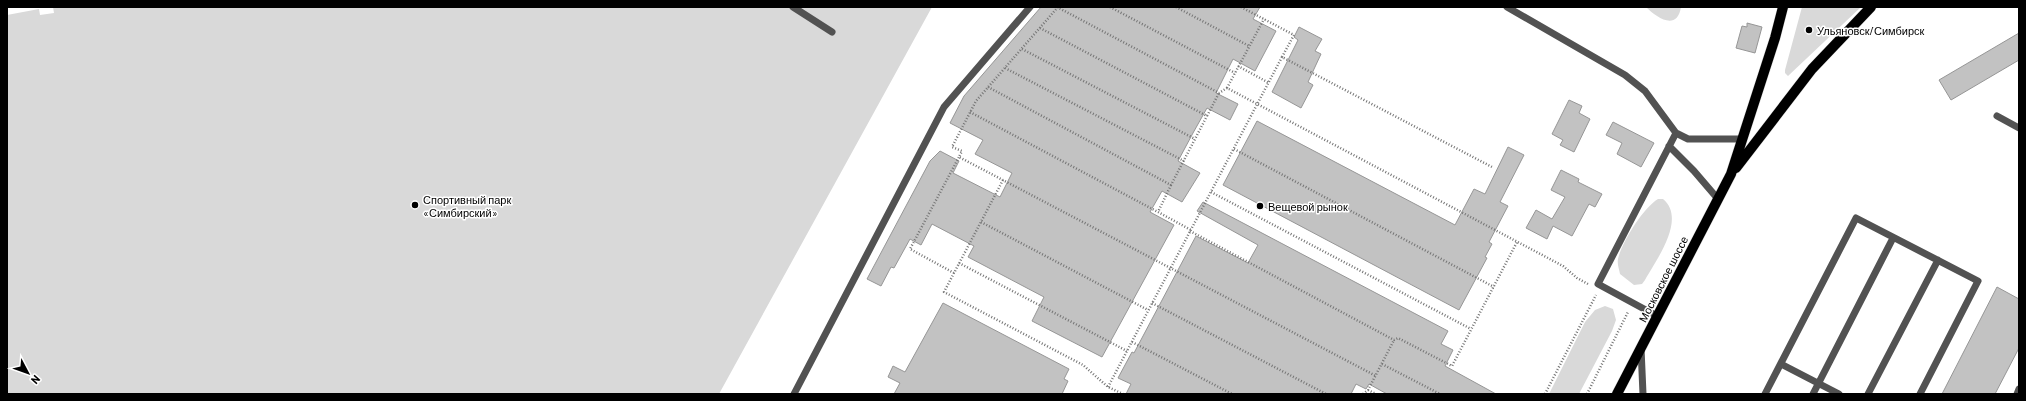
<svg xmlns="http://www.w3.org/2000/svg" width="2026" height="401" font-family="Barlow,sans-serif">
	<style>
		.green { fill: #d9d9d9 }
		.building { fill: #c2c2c2; stroke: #969696 }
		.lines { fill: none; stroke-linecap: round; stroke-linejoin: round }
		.primary-casing { stroke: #dbdbdb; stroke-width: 11 }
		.path { stroke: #747474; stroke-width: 2.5; stroke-dasharray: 1 2; stroke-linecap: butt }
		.service { stroke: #525252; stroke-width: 7 }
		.primary { stroke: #000; stroke-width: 10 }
		.poi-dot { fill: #000; stroke: #fff; stroke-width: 1.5 }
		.labels { text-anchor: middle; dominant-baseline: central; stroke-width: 3; stroke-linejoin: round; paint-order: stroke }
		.poi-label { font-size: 11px; fill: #000; stroke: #fff; text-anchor: start }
		.street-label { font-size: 11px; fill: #000; stroke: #fff }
	</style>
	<rect width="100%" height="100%" fill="#fff"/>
	<!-- green -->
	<path class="green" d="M53 7H932L719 394H7V15L39 9 40 15 54 13Z
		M1646 7H1681C1677 32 1656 17 1646 7Z
		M1802 7H1861L1788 76 1785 73V70Z
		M1658 199H1663C1687 219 1656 260 1645 280L1642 284 1634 285 1620 274C1619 269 1617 264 1618 259 1622 242 1643 208 1658 199Z
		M1605 306 1613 309 1616 320 1612 331 1579 394H1549L1585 322 1595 310Z"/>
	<!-- building -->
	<path class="building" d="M1041 7H1260L1253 19 1276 31 1255 71 1233 59 1216 93 1238 104 1230 120 1207 108 1193 133 1178 161 1200 173 1182 202 1162 191 1150 212 1174 225 1102 357 1032 321 1044 297 968 257 974 246 932 224 921 245 910 239 894 268 891 267 881 286 867 279 930 161 940 151 959 161 953 173 1000 197 1012 173 975 154 983 140 950 123 964 96Z
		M1747 23 1762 27 1755 53 1736 48 1742 26 1747 27Z
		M1299 27 1322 39 1315 51 1321 54 1308 82 1313 85 1301 108 1272 92 1298 40 1294 37Z
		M2019 33V60L1951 100 1939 80Z
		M1569 100 1582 106 1579 113 1590 119 1574 152 1560 145 1563 140 1552 134Z
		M1257 121 1455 225 1474 189 1485 194 1508 147 1524 155 1500 202 1508 206 1489 242 1492 244 1485 257 1487 258 1459 310 1223 185Z
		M1613 122 1654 143 1641 167 1617 154 1622 143 1606 135Z
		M1561 170 1579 179 1578 182 1602 194 1595 207 1589 204 1572 236 1553 226 1547 239 1526 228 1536 210 1552 219 1565 197 1551 190Z
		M1203 202 1448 331 1441 344 1453 350 1445 366 1496 394H1387L1369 384 1366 389 1356 384 1351 394H1126L1131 384 1118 378 1132 352 1134 353 1196 236 1248 263 1258 245 1197 211Z
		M1997 287 2019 299V348L1995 394H1942Z
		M943 303 1069 369 1064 379 1068 381 1062 394H894L900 383 888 377 893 366 905 372Z"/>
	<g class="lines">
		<defs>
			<path id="primary" d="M1736 168 1812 69 1871 7
				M1617 394 1731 174 1775 38 1783 7"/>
		</defs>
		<!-- primary casing -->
		<use href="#primary" class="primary-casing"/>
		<!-- path -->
		<path class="path" d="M1057 7 1219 93 1227 88 1563 266 1577 278 1588 284
			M1058 7 976 101 952 147 962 151 959 157 1376 376
			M1110 7 1235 73
			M1176 7 1249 46
			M1241 7 1294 35 1282 57 1492 167
			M1040 28 1207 116 1219 93
			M1022 49 1195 139
			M1238 66 1269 83
			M1005 68 1184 161
			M988 87 1171 185 1207 116
			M1227 88 1264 19
			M970 112 1158 212
			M1234 149 1494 287
			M1003 180 944 292 1083 365 1108 387 1123 394
			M1171 185 1158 212 1191 230
			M1211 192 1471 329
			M981 222 1148 310
			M1190 231 1394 340 1398 338 1452 366 1517 242
			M959 263 1127 351
			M954 273 910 249 959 157
			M1152 303 1326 394
			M1132 342 1232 394
			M1382 364 1440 394
			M1108 387 1282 57
			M1368 390 1376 394
			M1363 394 1368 390 1394 340
			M1545 394 1596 295
			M1587 394 1628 312"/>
		<!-- service -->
		<path class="service" d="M793 7 832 32
			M1507 7 1625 75 1645 91 1676 133 1688 139H1742
			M1997 116 2019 128
			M1669 146 1694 171 1718 199
			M1657 316 1598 284 1676 133
			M1641 348 1643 394
			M1781 364 1839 394
			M794 394 944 107 1030 7
			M1765 394 1856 218 1978 281 1920 394
			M1813 394 1893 238
			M1868 394 1938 260
			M2017 394 2019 389"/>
		<!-- primary -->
		<use href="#primary" class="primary"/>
	</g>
	<!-- markers -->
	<g class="poi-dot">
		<circle cx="1809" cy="30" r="4"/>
		<circle cx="415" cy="205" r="4"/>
		<circle cx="1260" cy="206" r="4"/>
	</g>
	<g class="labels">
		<!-- poi labels -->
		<g class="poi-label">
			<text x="1817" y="30">Ульяновск/Симбирск</text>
			<text x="423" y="199">Спортивный парк<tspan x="423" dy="13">«Симбирский»</tspan></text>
			<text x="1268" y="206">Вещевой рынок</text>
		</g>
		<!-- street labels -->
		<g class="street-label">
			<text transform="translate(1663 279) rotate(-63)">Московское шоссе</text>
		</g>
	</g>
	<!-- border -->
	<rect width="2026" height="401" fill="none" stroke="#000000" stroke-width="16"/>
	<!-- north arrow -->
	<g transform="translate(28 373) rotate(131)" stroke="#ffffff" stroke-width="3" paint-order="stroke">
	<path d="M0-3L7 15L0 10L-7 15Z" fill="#000000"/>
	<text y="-6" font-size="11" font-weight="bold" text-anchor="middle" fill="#000000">N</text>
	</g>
</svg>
